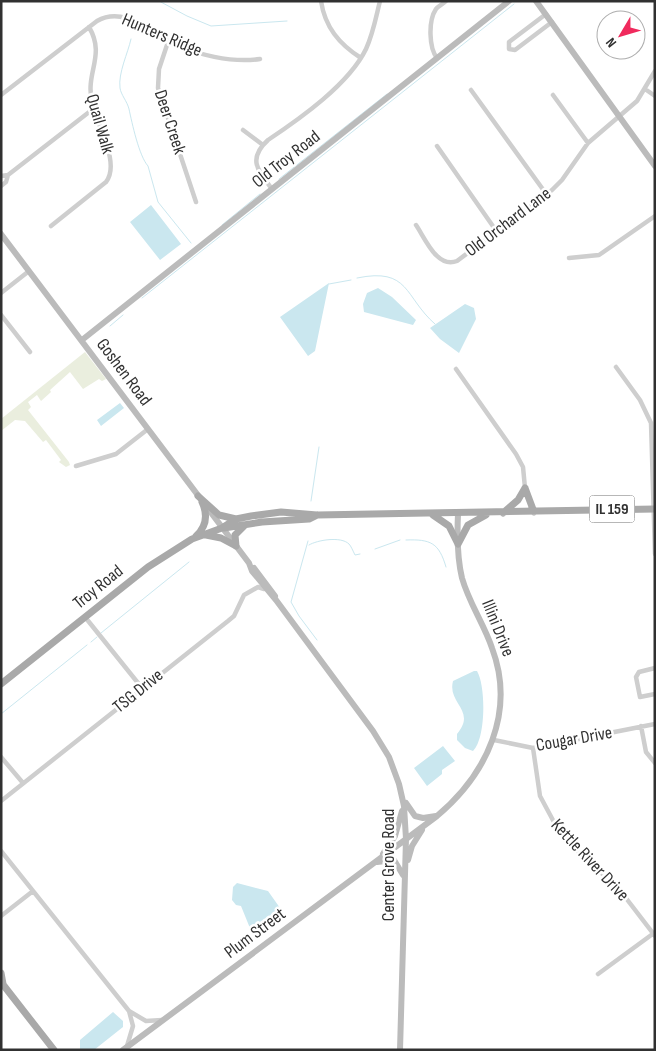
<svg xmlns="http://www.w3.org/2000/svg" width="656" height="1051" font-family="'Sofia Sans Condensed',sans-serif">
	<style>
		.green { fill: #eaeede }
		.water { fill: #cae7ef }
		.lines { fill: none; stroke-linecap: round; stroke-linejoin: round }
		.stream { stroke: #cae7ef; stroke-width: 1 }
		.street { stroke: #cecece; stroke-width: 4.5 }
		.secondary { stroke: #bbb; stroke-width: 6 }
		.primary { stroke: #a9a9a9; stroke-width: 7 }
		.labels { text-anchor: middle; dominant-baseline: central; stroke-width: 5; stroke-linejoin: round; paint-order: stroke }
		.shield { fill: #fff; stroke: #6f6f6f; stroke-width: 1 }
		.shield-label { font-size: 16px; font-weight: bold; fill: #313131 }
		.street-label { font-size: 18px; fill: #313131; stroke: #fff }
	</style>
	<rect width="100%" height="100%" fill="#fff"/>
	<!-- green -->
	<path class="green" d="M85 352 106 379 102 381 99 379 83 389 70 372 50 390 51 392 41 401 37 395 28 402 31 407 28 410 69 462 70 465 66 467 59 462 61 460 46 440 43 442 25 421 15 420 1 431V419Z"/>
	<!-- water -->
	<path class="water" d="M151 205 181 244 160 260 130 222Z
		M329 283 315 351 308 356 280 317Z
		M378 288 392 297 416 320 413 325 364 312 363 304 367 293Z
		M465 304 474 308 476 319 459 353 440 339 430 328Z
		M120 403 124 408 101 426 97 420Z
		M474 671H477C486 686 486 739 473 751L465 748 457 740V734C477 710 447 704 453 681Z
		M443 746 455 761 442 770V774L427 786 414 768Z
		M237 883 268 891 285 915 254 938 241 906 236 905 232 900 233 887Z
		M113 1012 123 1021V1027L94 1050H80V1040Z"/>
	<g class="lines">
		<!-- stream -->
		<path class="stream" d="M159 1 187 16 211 26 287 21
			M131 39C128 53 118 73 120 88 121 95 127 101 129 109 132 123 139 156 148 166L158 202 191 243
			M279 179 387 94
			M222 225 260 194
			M357 278C410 267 404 297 435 324
			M329 284 351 280
			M142 298 514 4
			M110 326 123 315
			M311 501 319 447
			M406 540C431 539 439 543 446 567
			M308 541 291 602 299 616 317 640
			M309 545C317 540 341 536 349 544 351 546 353 551 355 555L360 554
			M375 549 400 540
			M101 633 189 562
			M91 642 97 637
			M1 714 87 645"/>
		<!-- street -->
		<path class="street" d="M321 1C325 27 339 44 361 58
			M546 14 509 42V49L515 50 552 22
			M168 42 159 69 158 88 196 202
			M437 58C429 48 428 21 436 9 438 6 443 4 446 1
			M645 89 655 96
			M471 90 547 195
			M1 95 97 21C127 4 153 37 180 47 205 56 233 63 260 59
			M553 95 588 143
			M243 130 263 145
			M437 146 497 232
			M1 176 8 175 93 109
			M1 186 6 182 8 175
			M272 189C258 171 247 159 268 140 301 118 349 84 366 49 373 34 376 17 380 1
			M416 225C425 238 437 269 457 261L552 190 562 180 588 143 637 101 655 71
			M51 226 106 182C121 163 96 124 92 102 85 72 106 56 89 27
			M569 258 599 255 655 216
			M1 293 29 271
			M1 315 30 352
			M616 367 640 400 651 423 655 554
			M456 369 516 454 523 467 525 488
			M76 466 116 454 148 429
			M85 617 142 688
			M655 668 639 672 636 677 640 697 655 694
			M641 726 646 752 655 763
			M494 740 533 748 655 724
			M533 748 540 796 555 824 573 847 619 889 655 936
			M1 757 23 783
			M1 801 228 621 234 616 244 595 258 587 264 589
			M1 851 129 1011 133 1026 127 1046
			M1 916 33 891
			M598 974 654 933
			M129 1011 146 1021 162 1020"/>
		<!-- secondary -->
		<path class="secondary" d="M536 1 655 166
			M1 234 249 563 252 571 276 600 373 731 389 757 399 784 404 806 406 839 400 1050
			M82 340 509 1
			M254 568 275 596
			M406 803 415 816 423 818 436 816
			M383 854 395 836 402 811
			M408 860 412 846 422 830
			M377 862 394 860 403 875
			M123 1050 437 816C487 774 516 712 492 648 484 624 469 603 462 578 457 557 457 535 458 514"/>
		<!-- primary -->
		<path class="primary" d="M525 488 534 512
			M198 496 219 515 236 519
			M503 513 518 500 525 488
			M433 515 449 526 458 544
			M224 528 262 522 309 519 317 515
			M206 535 221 538 236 546
			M196 536C207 526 208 515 202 502
			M458 544 468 525 486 515
			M236 546 235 535 244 526
			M1 684 148 567 192 539 222 528 236 519 251 516 281 512 317 515 655 509
			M1 973 3 984
			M1 982 54 1050"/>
	</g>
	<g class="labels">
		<!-- shield labels -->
		<rect class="shield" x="589.5" y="495.5" width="45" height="27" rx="4"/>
		<g class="shield-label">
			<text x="612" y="509">IL 159</text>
		</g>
		<!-- street labels -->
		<g class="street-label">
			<text transform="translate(162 35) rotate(23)">Hunters Ridge</text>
			<text transform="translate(170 122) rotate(72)">Deer Creek</text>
			<text transform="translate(100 124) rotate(74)">Quail Walk</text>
			<text transform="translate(286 159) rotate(-38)">Old Troy Road</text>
			<text transform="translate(508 222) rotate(-37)">Old Orchard Lane</text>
			<text transform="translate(124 372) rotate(53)">Goshen Road</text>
			<text transform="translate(98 587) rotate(-39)">Troy Road</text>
			<text transform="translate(498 628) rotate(68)">Illini Drive</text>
			<text transform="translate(138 691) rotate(-39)">TSG Drive</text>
			<text transform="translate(574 739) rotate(-10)">Cougar Drive</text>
			<text transform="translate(590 860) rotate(47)">Kettle River Drive</text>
			<text transform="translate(388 865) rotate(-90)">Center Grove Road</text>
			<text transform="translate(255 933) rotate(-37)">Plum Street</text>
		</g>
	</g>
	<!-- border -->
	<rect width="656" height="1051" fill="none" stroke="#313131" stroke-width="5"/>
	<!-- north arrow -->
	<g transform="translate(621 35) rotate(232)"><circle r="24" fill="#ffffff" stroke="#adadad"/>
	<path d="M0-4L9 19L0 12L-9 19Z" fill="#f02a5d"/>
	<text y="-8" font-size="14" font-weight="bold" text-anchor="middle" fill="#313131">N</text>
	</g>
</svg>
